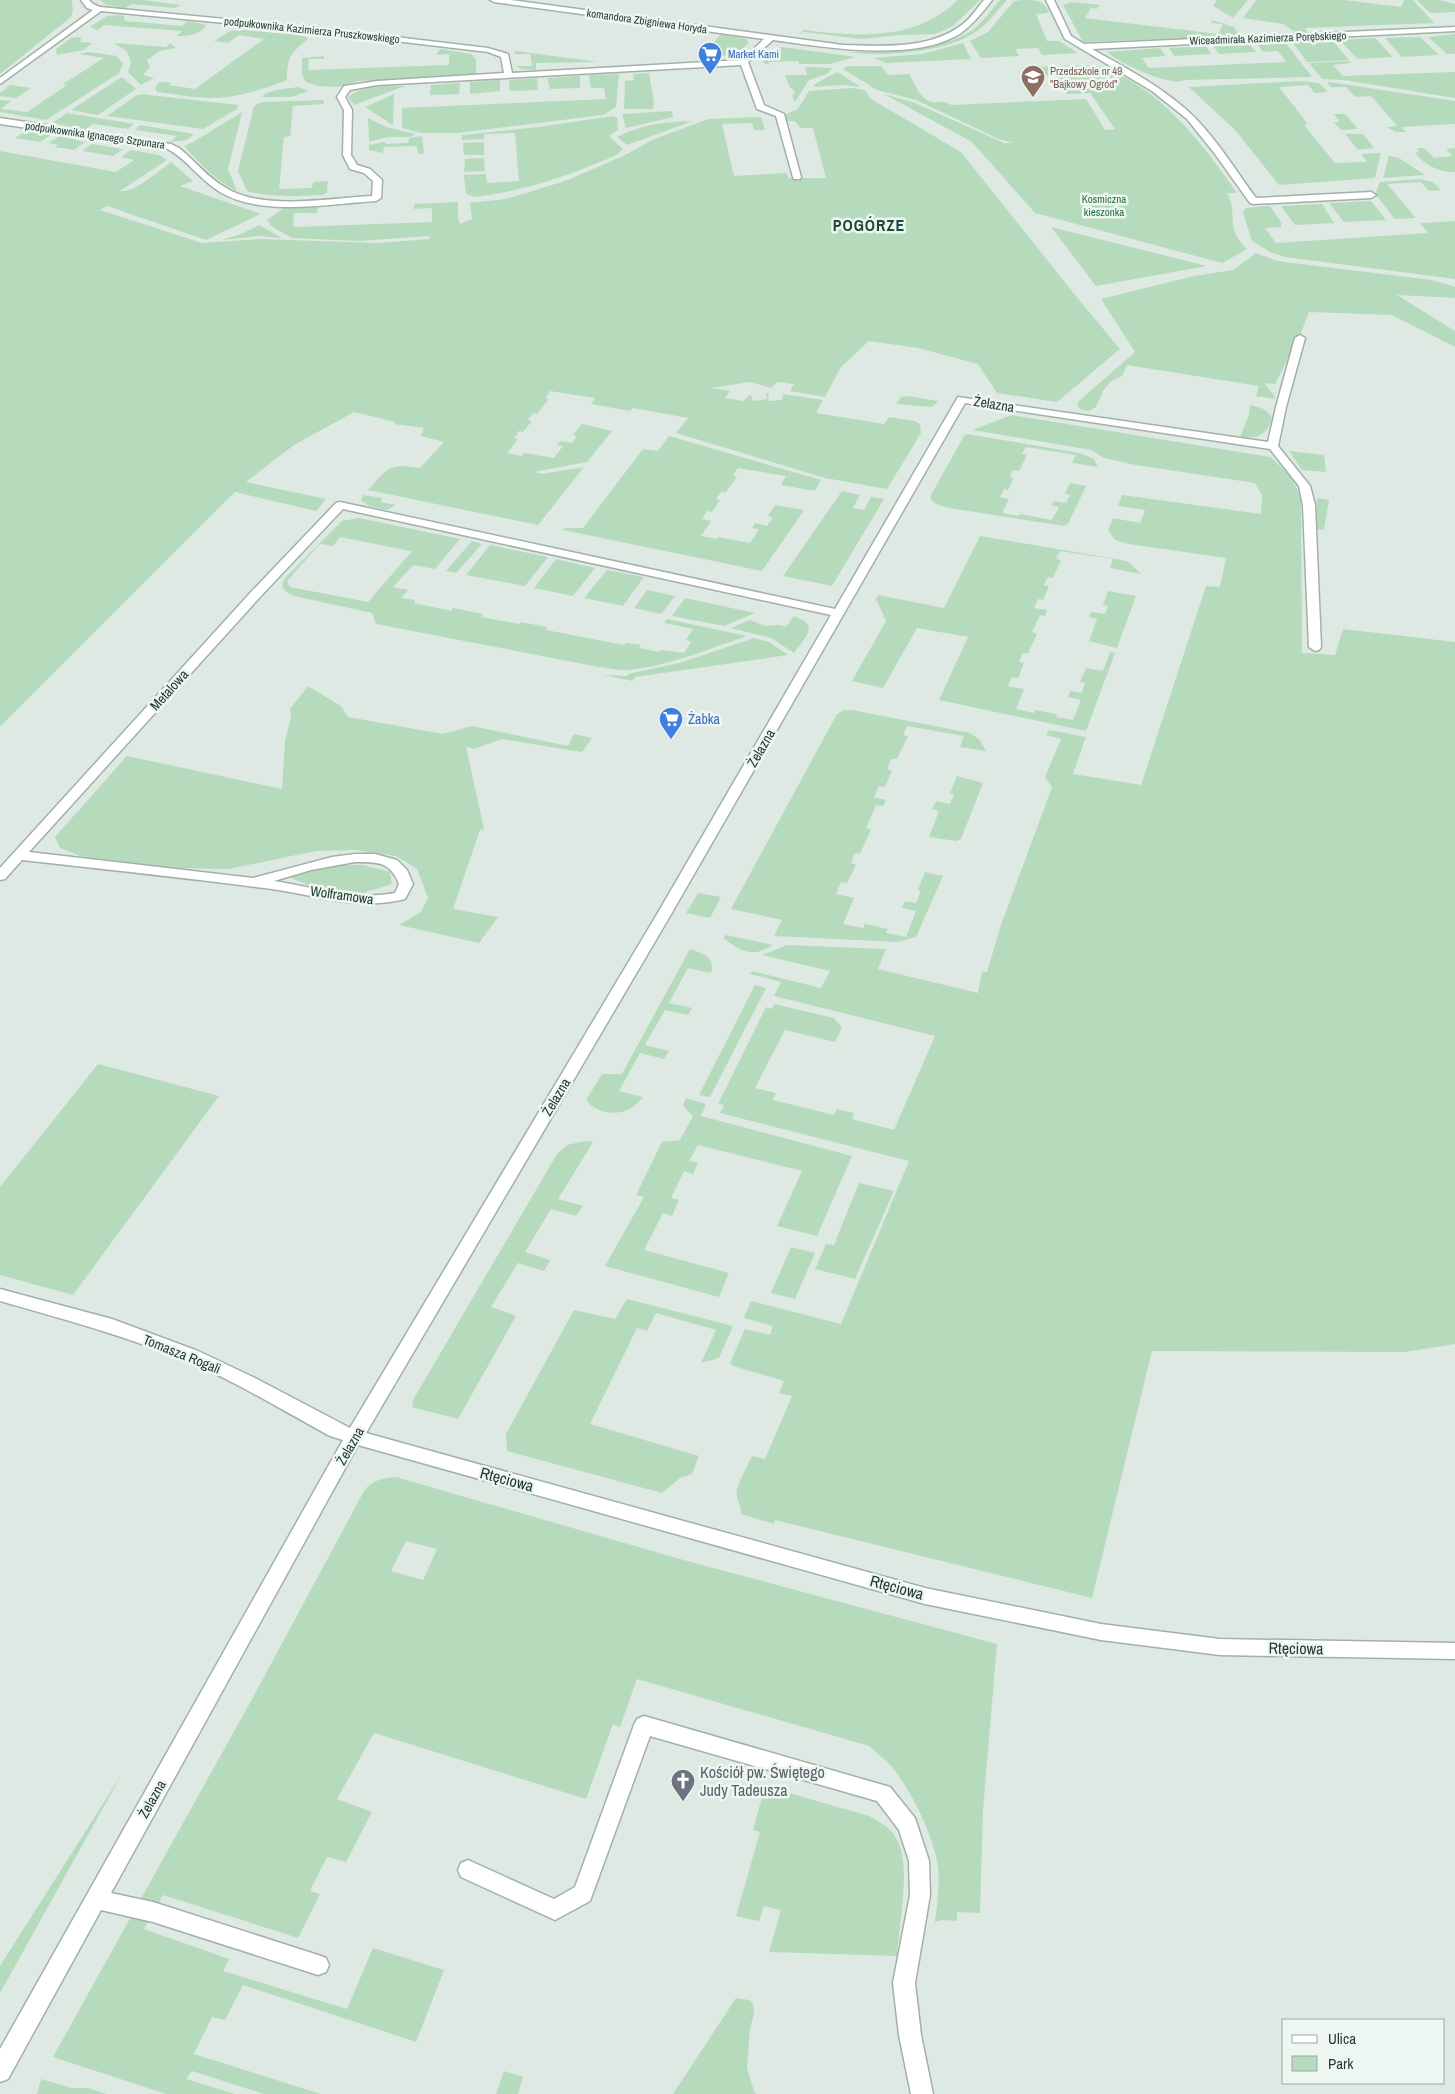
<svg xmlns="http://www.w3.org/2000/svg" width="1455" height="2094" font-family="'Archivo Narrow',sans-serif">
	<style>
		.green { fill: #b6dbbc; fill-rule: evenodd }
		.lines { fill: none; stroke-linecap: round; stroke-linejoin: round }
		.minor-casing { stroke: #a1b1a9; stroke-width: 3 }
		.minor { fill: #fff; fill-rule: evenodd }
		.labels { text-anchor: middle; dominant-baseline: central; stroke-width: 5; stroke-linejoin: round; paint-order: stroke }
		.far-street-label { font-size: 11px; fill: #1f392f; stroke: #eef6f1 }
		.far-shop-label { font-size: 11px; fill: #366cbe; stroke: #eef6f1; text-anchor: start }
		.far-education-label { font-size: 11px; fill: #785e54; stroke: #eef6f1; text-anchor: start }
		.far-park-label { font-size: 11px; fill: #2a6f3e; stroke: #eef6f1 }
		.street-label { font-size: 14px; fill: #1f392f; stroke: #eef6f1 }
		.shop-label { font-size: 14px; fill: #366cbe; stroke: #eef6f1; text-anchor: start }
		.far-district-label { font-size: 16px; font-weight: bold; letter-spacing: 1px; fill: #1c4a3a; stroke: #eef6f1 }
		.near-street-label { font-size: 16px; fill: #1f392f; stroke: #eef6f1 }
		.near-worship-label { font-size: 16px; fill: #5b616d; stroke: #eef6f1; text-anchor: start }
	</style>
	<rect width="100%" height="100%" fill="#dee9e3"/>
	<!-- green -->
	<path class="green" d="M0 0H72L73 11 71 17 0 74Z
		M100 0H143L181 5 175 8 132 4 125 8 106 5Z
		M958 0H980L953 26 935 34 900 35 861 39 804 32 799 35 804 30C857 37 916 41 958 0Z
		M1000 0H1007C997 11 987 25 974 33 943 53 883 57 846 52 880 53 942 50 971 31 982 24 991 10 1000 0Z
		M1023 0C1035 0 1045 0 1049 13L1036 14 1047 41H1059L1078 53 1042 55 1038 48 1015 49 1019 56 981 58 970 41 988 32 1014 1Z
		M1217 0H1248L1233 18 1213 6Z
		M1256 0H1344L1401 7 1404 0H1413L1434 23 1305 28 1308 34 1295 32 1283 24 1243 18Z
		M1417 0H1440L1455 4V12L1430 13Z
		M1071 2 1100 5 1097 9 1091 8 1085 18 1218 34 1223 24 1211 23 1212 20 1234 27 1240 36 1083 42 1063 5Z
		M119 15 124 16 125 21 182 26 187 21 207 25C198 35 190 36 177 36L182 31 104 25 98 30 90 27 107 16Z
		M243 30 303 35 308 39C291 53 287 56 287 80 264 89 237 98 212 98 194 98 175 94 157 92L155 88 159 82 171 83 169 85 195 89 264 39 239 35 228 43 214 41 230 31Z
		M721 34 746 39 749 43 736 54 698 60Z
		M1455 34V54H1447L1428 37Z
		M82 37 80 42 92 43 84 50 57 55 56 49 71 38Z
		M1420 37 1439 55 1402 57 1385 38Z
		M1375 38 1393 57 1357 59 1340 40Z
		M1332 40 1349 60 1307 62 1292 42Z
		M1285 42 1312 77 1184 80C1172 88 1117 62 1107 52L1160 48 1166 56 1142 58 1149 68 1286 62 1278 51 1263 52 1257 44Z
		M114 43 166 47 170 43 176 48 160 51 147 60 150 67 143 75 154 78 141 85 128 72 131 63 129 56 126 51Z
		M963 43 971 59 886 63 874 58 922 54Z
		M1249 44 1256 52 1219 54 1213 46Z
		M1206 46 1211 54 1174 56 1169 48Z
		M782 47 856 57 829 64H799L798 61 769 62V65L764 63 763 61 776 48Z
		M440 49 471 54 476 59V74L358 81 338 87 318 86 306 82 302 75V58L324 56V59H309L308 70 449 65V54L436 55Z
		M515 51 591 61 597 62 536 63V70L521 69 516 66H532L530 54H515Z
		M89 52 117 56 123 64 119 73 46 120 0 112V100L11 101 1 109 27 112 67 85 63 84 104 58 79 54Z
		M1349 61 1351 63 1333 65 1343 76 1455 72V98L1344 80 1322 79 1309 63Z
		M848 66H881L888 75 909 74C915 84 920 99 932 102 940 103 944 100 951 105L1086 99 1105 130 1115 129 1090 93 1067 94 1059 81 1053 80 1037 67C1059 66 1084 64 1106 67 1112 68 1120 74 1126 78 1174 105 1206 149 1237 193H1227C1239 214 1224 228 1247 249L1222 263 1035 213 972 142 884 94 915 103 1004 143H1013L999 139 916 100 877 90 843 69Z
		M805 67 832 68 827 74 809 80 795 102 792 95 795 94 793 89 790 88 785 75H807Z
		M837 72 861 87 842 85 814 87 815 84Z
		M649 73 654 102 653 109H624L625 81 634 80 633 74Z
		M619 74 616 107 603 115 458 133H421L402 128V108L606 99 604 88H591L589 75Z
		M580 76V88L550 89 547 78Z
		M122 77 136 89 98 115 71 110Z
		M537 78 538 90 510 91 509 80Z
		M500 80V91L470 94V82Z
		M1301 81 1319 83 1328 92 1315 93 1308 85 1279 87 1308 124 1304 125 1335 163 1367 162 1361 154 1381 153 1375 178 1279 185 1236 131 1189 87Z
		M1329 82 1455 101V124L1402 127 1406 132H1396L1386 127 1397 126 1371 96 1355 97 1346 87H1331L1327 83Z
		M460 83 459 94 430 95 431 85Z
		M10 85 31 88 16 98 0 96V93Z
		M405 86 354 105 348 97C364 84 386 86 405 86Z
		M298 87 309 91 291 97H262C269 89 287 89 298 87Z
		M852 88 865 90 871 99 961 152 1075 295 1120 349 1057 402 997 393 978 364 918 348 869 341 841 367 825 397 790 391 794 384 777 382 771 388 750 382 711 388 730 391 725 398 743 401 751 394 753 401 767 399 766 393H769L768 401 782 400 783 394 823 400 816 413 884 424 889 417 915 421 920 424 921 433 887 489 825 478 676 433 688 418 633 408 630 411 591 404 595 398 550 391 545 398 549 399 537 414 533 413 528 420 532 421 523 432 519 431 514 438 518 439 507 453 522 456 524 453 554 458 563 446 557 445 560 441 572 443 577 436 573 435 582 424 612 431 587 462 534 472 542 474 584 467 538 525 368 490C388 468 388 463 420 468L444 442 421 436 424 428 394 424 395 422 354 412 294 445 246 482 326 499 316 511 235 492 0 727V151L116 172 134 160 121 157 131 150 159 155 167 160 120 191C133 194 160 170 171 162L193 181 180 186 261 214 206 240 107 206 100 210 202 243 259 239 378 243 429 239V236L360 241 292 238 271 226 267 220 284 208 318 207 317 213H294L293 227 432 222V208L414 209V204L458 202V218L460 224 472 219 470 203 506 199 568 180 625 155 652 140 708 119 761 117 765 130H754L752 123 722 124 734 176 786 173 789 178H826L813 128H800L795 121H787L784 115 798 109 809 91Z
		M144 94 149 95 238 105 237 109 203 129 107 116 137 95Z
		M394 94 393 125 365 107Z
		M323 100 324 104 293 106 290 136 284 137 279 189 312 188 313 182 328 181 327 193 323 195C297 196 271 198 247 191L238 171 254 106 262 102Z
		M672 111 673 117 626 128 622 114Z
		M242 112 228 169 237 191C216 181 199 163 184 146L193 142Z
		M67 113 134 124 128 129 93 124 86 129 52 123Z
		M1334 114H1345L1358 129 1341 130 1334 122H1340Z
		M613 116 617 118 618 130 609 136 623 149 617 155C567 176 529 190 475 197L466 194 464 175 486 174 487 183 519 181 515 133 484 134V139L462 140V135L538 127Z
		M368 118 386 127 415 134 410 137H387L369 142Z
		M693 121 627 145 617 137C642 124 666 122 693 121Z
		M140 125 194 134 187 140 170 142 177 136 135 130Z
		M26 131 51 135 40 142 15 138Z
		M1345 134H1363L1374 148 1358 150Z
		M60 136C69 137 76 141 85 142L74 150 55 147 58 145 48 143Z
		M422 136 424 154H418L417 146 384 147 383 153 369 150V145L385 142 386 144 408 143 409 138Z
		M484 142V155H464L463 143Z
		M92 144 123 149 113 156 82 151Z
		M1417 148H1424L1434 158 1453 156 1446 149 1455 148V172C1441 173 1424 165 1415 153L1419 151Z
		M1389 156 1399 158 1425 175 1383 178Z
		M484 158 485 171 464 172 465 159Z
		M1419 179 1433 182 1441 190 1429 191 1421 182 1387 184 1416 218 1395 219 1375 194 1380 182Z
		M1371 201 1386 220 1344 222 1329 203Z
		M1322 204 1334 223 1295 225 1281 206Z
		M1268 206 1271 207 1282 224H1281L1282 227 1265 228 1276 243 1428 233 1420 223 1455 221V279L1285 257 1270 252 1252 241 1243 213 1246 208Z
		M259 225 282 238 260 236 221 240 241 234Z
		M1051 227 1207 266 1096 286Z
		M1256 253 1277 261 1432 280 1453 286 1455 287V298L1397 295 1455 331V347L1392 315 1309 312 1301 333 1275 384 1264 383 1274 395 1275 399 1256 396 1259 386 1127 365 1122 376 1110 382 1103 391 1096 407 1089 411 1082 410 1078 407V402L1135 352 1101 299 1194 276 1233 270Z
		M908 396 938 401 932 407 896 404 901 397Z
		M1250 405C1260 408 1268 408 1272 419 1266 436 1257 439 1240 437L1249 415Z
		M1011 415 1270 457C1285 469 1293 479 1301 496L1302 653 1335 655 1343 629 1455 642V1344L1405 1352 1152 1351 1092 1598 775 1520 774 1524 741 1514C742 1506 735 1499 737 1490 740 1479 747 1467 752 1456L765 1459 792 1396 779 1393 784 1381 733 1366 730 1363 745 1329 770 1335 773 1326 744 1318 751 1301 841 1324 909 1161 720 1113 724 1105 718 1104 766 1007 772 1009 774 1004 834 1018 842 1028 835 1042 785 1030 755 1088 776 1093 773 1100 834 1115 837 1109 854 1113 852 1119 894 1130 935 1036 774 996 781 982 750 974 752 971 821 988 830 971 762 955 787 945 886 949 878 969 978 993 982 972H987L1001 925 1052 787 1045 777 1061 739 1046 735 1049 730 1086 737 1073 774 1141 785 1206 586 1220 587 1226 558 1129 544 1115 540 1108 530 1113 518 1140 523 1145 510 1118 506 1122 495 1261 514 1262 495 1255 483 1136 465 1104 458 1091 450 973 430Z
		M967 434 1080 453 1094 459 1098 467 1072 463 1076 455 1026 447 1022 454 1027 455 1019 471 1013 470 1010 477 1014 478 1008 490 1004 489 1000 497 1009 499 1002 513 1018 516 1020 514 1052 520 1059 507 1051 505 1054 501 1066 503 1070 495 1065 494 1070 483 1086 486 1068 524 1064 526 949 508 936 504 931 500V495L964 436Z
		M669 436 821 480 815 491 781 485 786 476 738 468 733 475 737 477 726 492H721L716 499 720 500 712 512 707 511 702 519 711 521 701 536 716 539 718 537 750 543 759 529 752 528 755 523 767 526 773 518 768 516 775 505 804 510 762 571 563 530 565 528H583L643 449 658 451Z
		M1289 451 1324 455 1326 472 1302 470Z
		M842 491 860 495 853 508 864 510 871 497 884 499 832 586 783 576Z
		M363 495 383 498 380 502 396 505 387 510 369 506 361 500Z
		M1317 498 1329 500 1324 530 1317 529Z
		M359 518 460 539 435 569 413 565 393 587 408 590 401 598 415 600 414 603 451 611 453 608 483 614 481 617 519 624 521 622 547 627 546 630 624 645 626 643 641 645 639 648 659 652 661 650 684 653 691 642 686 640 693 629 664 623 667 619 747 636C709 649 671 665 630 670 620 671 609 668 599 667L376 624 372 613 294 596 285 591 282 586 284 579 342 521ZM340 537 411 551H412L368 602 290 587 287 581 320 544 333 546Z
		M980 536 1122 560 1129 562 1141 574 1110 568 1113 559 1060 551 1056 559 1061 560 1053 578 1048 577 1044 585 1049 586 1043 600 1038 599 1034 608 1047 610 1045 616 1040 615 1032 632 1037 634 1028 653H1023L1019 662 1024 663 1018 678 1012 677 1008 686 1024 689 1016 709 1034 713 1035 710 1057 714 1056 717 1073 720 1081 700 1068 697 1070 691 1082 693 1085 683 1080 682 1086 668 1103 671 1110 652 1115 653 1086 731 939 700 968 637 917 628 883 688 852 681 886 621 876 599 878 595 944 608Z
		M472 541 482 544 456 573 446 571Z
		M490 545 548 557 525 586 466 575Z
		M556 559 595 568 573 596 534 588Z
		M607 570 644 577 623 606 584 598Z
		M647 590 675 596 661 614 634 608Z
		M1108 591 1136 596 1117 648 1089 641 1097 619 1089 617 1091 612 1105 614 1108 606 1103 605Z
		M685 598 755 613 724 626 672 616Z
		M794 616C821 625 805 637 794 653L771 638 731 628 750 620 765 626 779 625 786 627Z
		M754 638 769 642 788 655 635 677 633 681 603 675 628 676V674L679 663Z
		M308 686 341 706 348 717 443 734 472 726 568 746 574 734 592 738 582 752 502 739 474 749 466 747 484 829 480 830 453 909 498 917 479 943 399 925 421 912 428 898 417 869 396 856 354 850 316 851 228 869 172 868 80 856 60 848 55 837 127 756 282 789 285 741 291 717 290 709Z
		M844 710H852L970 733 980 740 986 751 960 747 964 736 907 726 903 735 908 736 897 759H891L887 769 892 771 885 787 879 786 874 797 886 800 883 806 876 805 866 828 871 829 860 854 855 853 851 863 856 865 847 883 841 882 836 894 854 898 843 924 863 928 865 924 888 929 886 933 906 937 916 911 902 908 905 901 916 903 921 891 918 890 925 872 943 876 916 937 897 942 774 936 782 920 731 909 837 714Z
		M957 776 983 783 961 839 956 841 929 837 939 811 932 809 936 801 950 804 954 794 950 793Z
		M337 865H363L390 872 392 884 363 893 310 886 291 878 299 873Z
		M698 893 721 897 710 918 686 913Z
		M726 935 773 945C752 958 742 952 723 938Z
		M690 949C702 953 716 957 711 973L688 968 669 1003 692 1008 688 1015 665 1010 645 1045 669 1051 664 1059 640 1053 619 1091 643 1097C640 1101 635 1106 631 1108 616 1117 596 1113 586 1100L602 1074H622Z
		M755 985 766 988 710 1097 699 1095Z
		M98 1064 219 1096 73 1295 0 1275V1187Z
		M686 1098 706 1104 701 1116 852 1156 817 1236 777 1226 802 1171 698 1145 689 1161 698 1163 693 1174 684 1171 671 1198 679 1200 672 1216 663 1213 644 1250 729 1273 719 1297 605 1266 644 1197 636 1195 662 1142 680 1140 693 1116 683 1106Z
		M585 1141 593 1142 558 1199 583 1206 576 1216 551 1209 525 1252 550 1260 544 1271 518 1263 491 1307 516 1316 458 1419 412 1407 413 1400 557 1154 567 1145Z
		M859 1183 894 1191 855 1279 815 1269 826 1244 834 1245Z
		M791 1247 815 1253 795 1299 771 1293Z
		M627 1299 733 1326 719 1358 701 1363 716 1330 656 1313 647 1331 637 1328 590 1424 699 1456 692 1474 680 1478 662 1493 507 1451 506 1434 574 1310 615 1319Z
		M396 1477 680 1559 997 1644 983 1810 980 1913 957 1912V1921L942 1920 935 1922C937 1904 940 1886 938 1868 935 1838 911 1790 892 1767 885 1759 876 1753 869 1746L637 1679 620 1727 613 1724 586 1799 374 1733 337 1799 372 1812 346 1862 327 1857 310 1891 320 1894 298 1938 163 1895 144 1929 229 1959 223 1971 347 2009 373 1948 444 1970 416 2042 243 1985 225 2020 212 2017 194 2054 321 2094H264L192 2071 186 2079 235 2094H166L53 2057 251 1701 364 1491C372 1480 383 1478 396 1477ZM406 1541 437 1549 423 1580 391 1571Z
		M122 1774 0 1993V1966Z
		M765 1786 869 1816C880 1822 890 1827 896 1838 912 1864 899 1925 897 1956L769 1952 781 1910 764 1906 759 1921 736 1916 760 1832 753 1830Z
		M736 1998 749 2000 753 2003 754 2014 750 2028 747 2068 754 2091 756 2094H673Z
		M504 2071 523 2077 518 2094H496Z
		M41 2079 71 2088H88L106 2094H37Z"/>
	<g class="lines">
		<defs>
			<path id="minor" d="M81 0H89L93 4 100 7 328 29 488 48 508 54 512 73 742 60 764 39 494 2 490 0H511L843 45C883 46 930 50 963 24 972 17 977 8 984 0H992C983 12 973 24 961 33 915 63 824 47 773 40L748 62 764 105 784 114 801 177 800 179H794L793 177 776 116 757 109 741 65 377 85 350 90 345 97 352 110 351 155 357 165 370 169 382 180 381 198 376 201C330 204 261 217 220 192 200 180 187 159 166 148L0 124V118L171 144 179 148C195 161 208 178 226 188 264 211 329 198 372 196L373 181 364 173 350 169 343 155 344 110 337 97 344 86 377 81 504 73 501 57 488 52 328 33 101 11 0 84V78L93 10 87 8Z
				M1046 0H1054L1071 36 1084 44 1455 27V31L1092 49C1122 66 1155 83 1182 106 1212 131 1233 167 1256 198L1371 192 1376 195 1371 198 1253 204 1250 203 1215 154 1187 119 1152 91 1065 39Z
				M1300 335 1305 338 1286 407 1278 446 1310 486 1315 505 1321 647 1319 650 1315 651 1309 647 1303 505 1299 486 1270 449 965 403 670 916 366 1433 925 1588 1101 1624 1220 1639 1455 1643V1659L1220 1655 1101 1640 925 1604 358 1445 111 1893 153 1902 318 1955 326 1958 329 1965 326 1972 318 1975 153 1922 101 1910 8 2079 0 2082V2049L343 1440 330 1436C282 1410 235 1381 185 1360 125 1336 63 1319 0 1301V1289L112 1319 198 1351 255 1378 350 1428 656 916 831 615 343 509 260 597 29 852 253 878 332 857 355 854H375L397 860 407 870 413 884 405 899C358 911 312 894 265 888 185 878 103 869 22 860L5 879 0 880V868L252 591 336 503 340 502 835 609 958 397 1268 442 1276 407 1295 338ZM355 862C377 862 390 861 399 884L395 893C356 901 313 887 274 881L311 870Z
				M644 1716 883 1785 890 1787 915 1818 929 1861 930 1895 915 1983 921 2035 933 2094H911L899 2035 893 1983 910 1895 909 1861 899 1830 877 1801 650 1736 590 1901 555 1920 461 1877 458 1870 461 1863 468 1860 554 1899 575 1887 634 1725 637 1719Z"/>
		</defs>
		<!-- minor casing -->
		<use href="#minor" class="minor-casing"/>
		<!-- minor -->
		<use href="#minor" class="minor"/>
	</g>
	<!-- icons -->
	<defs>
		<symbol id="supermarket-pin" viewBox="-11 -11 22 30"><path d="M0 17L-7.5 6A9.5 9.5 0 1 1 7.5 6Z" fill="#3f7fe0" stroke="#eef6f1"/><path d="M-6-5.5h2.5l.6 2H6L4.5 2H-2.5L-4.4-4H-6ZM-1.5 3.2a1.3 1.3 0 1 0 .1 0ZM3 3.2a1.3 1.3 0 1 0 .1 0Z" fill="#fff"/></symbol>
		<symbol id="school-pin" viewBox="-11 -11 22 30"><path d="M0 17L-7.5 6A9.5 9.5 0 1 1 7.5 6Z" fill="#8d6e63" stroke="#eef6f1"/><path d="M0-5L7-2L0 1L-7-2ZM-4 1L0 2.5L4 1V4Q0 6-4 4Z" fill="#fff"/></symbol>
		<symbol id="church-pin" viewBox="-11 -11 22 30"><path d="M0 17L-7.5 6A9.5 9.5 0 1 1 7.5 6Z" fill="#6b7280" stroke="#eef6f1"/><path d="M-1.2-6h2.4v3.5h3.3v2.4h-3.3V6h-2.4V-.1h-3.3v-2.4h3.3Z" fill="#fff"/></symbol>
	</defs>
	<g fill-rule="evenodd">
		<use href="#supermarket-pin" x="696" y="40" width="28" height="38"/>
		<use href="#school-pin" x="1019" y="63" width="28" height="38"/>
		<use href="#supermarket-pin" x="657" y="705" width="28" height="38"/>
		<use href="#church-pin" x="669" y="1767" width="28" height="38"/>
	</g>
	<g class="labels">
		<!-- far-street labels -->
		<g class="far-street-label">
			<text transform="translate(647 21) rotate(8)">komandora Zbigniewa Horyda</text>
			<text transform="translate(312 30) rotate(6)">podpułkownika Kazimierza Pruszkowskiego</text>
			<text transform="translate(1268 38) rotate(-2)">Wiceadmirała Kazimierza Porębskiego</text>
			<text transform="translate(95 135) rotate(8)">podpułkownika Ignacego Szpunara</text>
		</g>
		<!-- far-shop labels -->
		<g class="far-shop-label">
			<text x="728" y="54">Market Kami</text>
		</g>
		<!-- far-education labels -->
		<g class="far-education-label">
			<text x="1050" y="71">Przedszkole nr 49<tspan x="1050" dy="13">"Bajkowy Ogród"</tspan></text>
		</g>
		<!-- far-park labels -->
		<g class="far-park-label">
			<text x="1104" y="199">Kosmiczna<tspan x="1104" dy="13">kieszonka</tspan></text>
		</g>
		<!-- street labels -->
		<g class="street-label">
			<text transform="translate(994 404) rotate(9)">Żelazna</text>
			<text transform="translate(169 690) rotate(-48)">Metalowa</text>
			<text transform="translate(761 748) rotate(-60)">Żelazna</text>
			<text transform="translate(342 895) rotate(8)">Wolframowa</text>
			<text transform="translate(556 1097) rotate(-59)">Żelazna</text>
			<text transform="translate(182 1354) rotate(22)">Tomasza Rogali</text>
			<text transform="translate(350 1446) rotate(-60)">Żelazna</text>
			<text transform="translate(152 1799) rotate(-61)">Żelazna</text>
		</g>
		<!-- shop labels -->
		<g class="shop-label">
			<text x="688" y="719">Żabka</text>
		</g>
		<!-- far-district labels -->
		<g class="far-district-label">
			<text x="869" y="225">POGÓRZE</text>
		</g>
		<!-- near-street labels -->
		<g class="near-street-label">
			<text transform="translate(507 1479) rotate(15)">Rtęciowa</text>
			<text transform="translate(897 1587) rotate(15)">Rtęciowa</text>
			<text transform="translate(1296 1648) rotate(1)">Rtęciowa</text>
		</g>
		<!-- near-worship labels -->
		<g class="near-worship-label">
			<text x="700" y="1772">Kościół pw. Świętego<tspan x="700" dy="18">Judy Tadeusza</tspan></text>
		</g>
	</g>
	<!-- legend -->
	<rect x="1282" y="2019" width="162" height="65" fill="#eef6f1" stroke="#9baaa3"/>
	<rect x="1292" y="2035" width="25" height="8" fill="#ffffff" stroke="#9baaa3"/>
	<text x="1328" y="2044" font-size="15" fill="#1f392f">Ulica</text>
	<rect x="1292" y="2056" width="25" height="15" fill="#b6dbbc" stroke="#9baaa3"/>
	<text x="1328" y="2069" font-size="15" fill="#1f392f">Park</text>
</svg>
